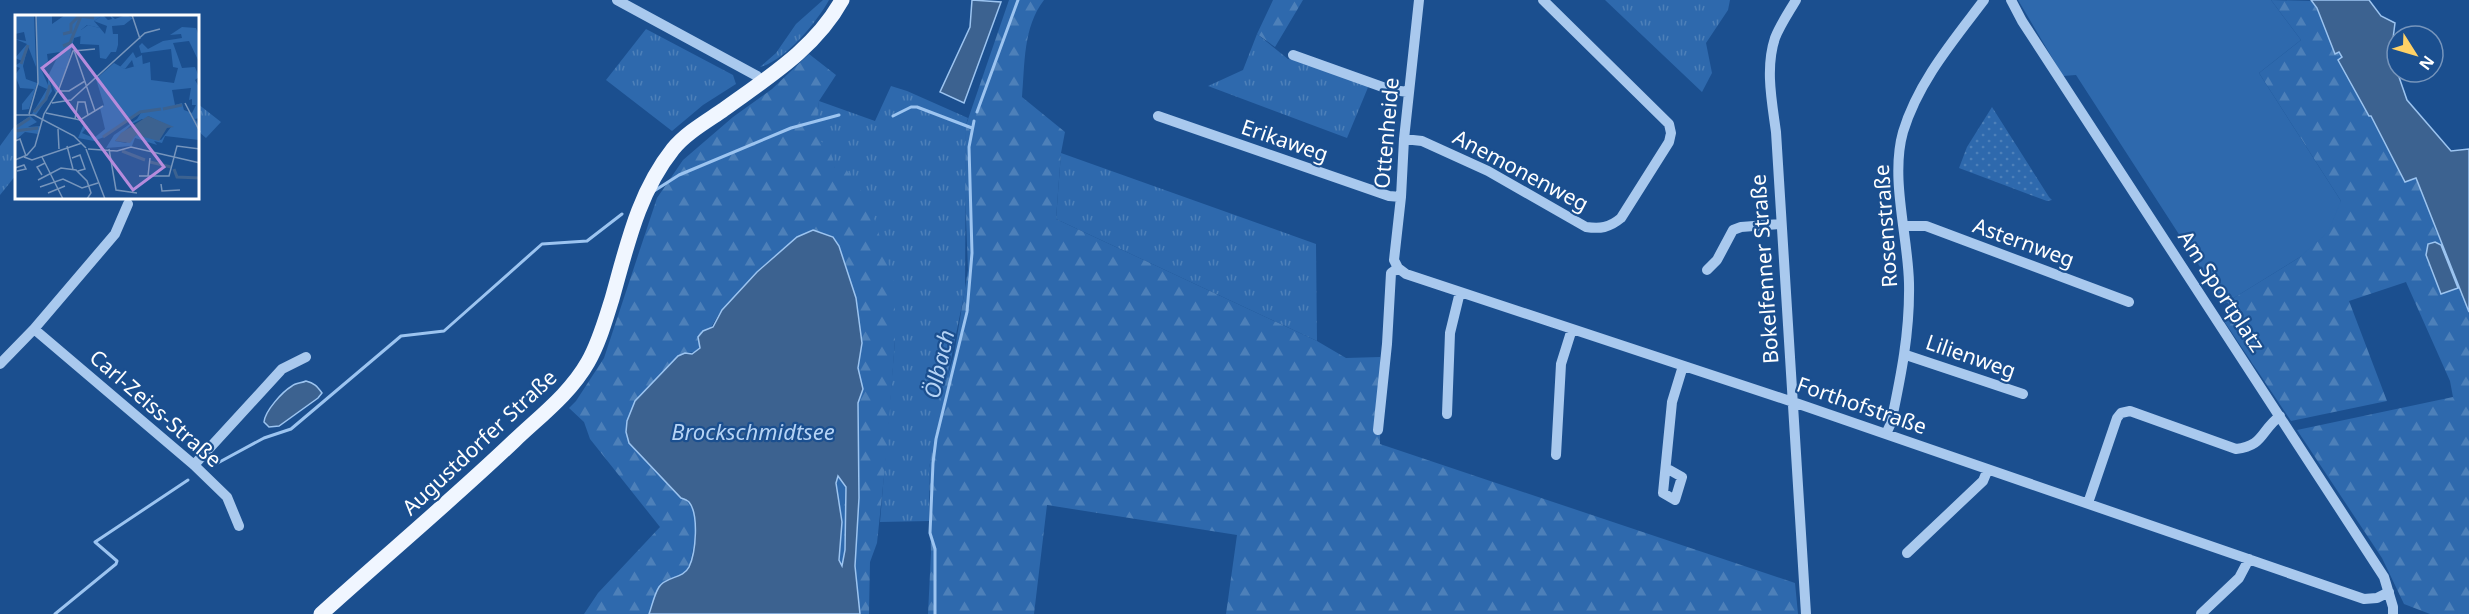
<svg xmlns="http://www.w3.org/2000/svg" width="2469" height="614" font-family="'Noto Sans',sans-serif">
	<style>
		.grass { fill: url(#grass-tufts) }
		.forest { fill: url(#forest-firs) }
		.park { fill: url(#park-dots) }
		.pitch { fill: #2e69ad }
		.water { fill: #3c6290; stroke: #9cc4f0; stroke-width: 1.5; fill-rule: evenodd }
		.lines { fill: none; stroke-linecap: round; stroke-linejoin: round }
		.stream { stroke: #9cc4f0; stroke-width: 3 }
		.minor { stroke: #a9c9ee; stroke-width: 10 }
		.major { stroke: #f0f6ff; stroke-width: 15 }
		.labels { text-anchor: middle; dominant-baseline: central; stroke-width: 4.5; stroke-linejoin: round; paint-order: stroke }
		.street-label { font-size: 21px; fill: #fff; stroke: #1b4f8f }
		.water-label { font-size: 22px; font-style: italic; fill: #b5d3f5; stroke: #1b4f8f }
		.inset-river { fill: none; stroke: #3c6290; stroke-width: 3 }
		.inset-road { fill: none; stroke: #7695bc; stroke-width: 1.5 }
		.view { fill: #b68bdc; fill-opacity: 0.15; stroke: #b68bdc; stroke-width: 3 }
		.inset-edge { fill: none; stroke: #fff; stroke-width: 3 }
	</style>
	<defs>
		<pattern id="grass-tufts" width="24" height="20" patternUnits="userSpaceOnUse" patternTransform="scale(1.5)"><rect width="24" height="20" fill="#2e69ad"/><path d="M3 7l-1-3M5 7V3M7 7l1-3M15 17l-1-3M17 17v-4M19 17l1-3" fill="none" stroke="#4d80b9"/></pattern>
		<pattern id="forest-firs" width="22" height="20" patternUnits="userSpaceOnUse" patternTransform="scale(1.5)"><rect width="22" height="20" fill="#2e69ad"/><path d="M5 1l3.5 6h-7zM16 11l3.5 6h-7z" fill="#4d80b9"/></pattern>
		<pattern id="park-dots" width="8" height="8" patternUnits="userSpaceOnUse" patternTransform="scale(1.5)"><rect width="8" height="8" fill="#2e69ad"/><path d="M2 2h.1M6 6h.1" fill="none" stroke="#4d80b9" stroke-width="1.8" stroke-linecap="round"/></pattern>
	</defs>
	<rect width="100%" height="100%" fill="#1b4f8f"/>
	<!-- grass -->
	<path class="grass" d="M823 0H829C817 22 785 61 760 67L776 53 796 24Z
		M1605 0H1730L1728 10 1706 43 1712 73 1702 92Z
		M646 29 733 75 736 84 703 105 672 131 606 80Z
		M1257 34 1288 59 1302 61 1369 85 1347 138 1208 86 1243 70Z
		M891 86 907 91 968 118 966 125 965 290 929 468V521L880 522 895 340 835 168 815 135 819 101 875 121Z
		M198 104 221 122 206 138 198 131Z
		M16 124V175L0 195V146Z
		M1061 153 1316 244 1317 341 1056 219Z"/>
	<!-- forest -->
	<path class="forest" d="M1009 0H1044C1023 27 1025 64 1022 97L1065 132 1061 153 1056 219 1317 341 1346 358 1380 357V444L1795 583 1798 614H1226L1237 535 1047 505 1034 614H928L931 553 929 468 943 392 954 355 968 270 965 193 966 125Z
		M1273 0H1303L1275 47 1257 34Z
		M2271 0 2313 1 2405 182 2416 178 2469 312V614H2430L2404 604 2382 558 2297 430 2453 397 2450 381 2406 282 2349 301 2387 401 2291 421 2224 321 2235 314 2227 302 2300 257 2341 201 2259 73 2301 40Z
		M809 54 836 75 819 101 816 135 831 153 835 168 843 165 869 202 895 286V340L887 448 877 543 870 562 869 614H860L855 566 859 498 858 403 863 389 858 368 862 343 856 298 839 246 832 237 813 230C778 246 749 281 723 309 712 321 707 339 696 352L685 353 635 401 654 468 681 498 690 503 696 517 694 543 689 568 682 575 665 582 649 614H584L598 593 660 527 590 439 584 422 569 408 576 401 604 358 657 198 683 160 733 117 772 89Z
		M838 476 846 487 845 550 842 566C836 554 841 537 842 523 842 508 834 491 838 476Z"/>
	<!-- park -->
	<path class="park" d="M1992 107 2049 197 2052 200 2047 201 1959 168 1967 147Z"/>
	<!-- pitch -->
	<path class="pitch" d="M2018 0H2271L2301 40 2259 73 2341 201 2328 232 2300 257 2224 304 2076 75 2063 76Z"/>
	<!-- water -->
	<path class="water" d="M972 0 1001 2 964 103 940 92 970 27Z
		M2311 0H2369L2381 16 2395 23 2391 54 2407 100 2451 151 2469 149V312L2416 178 2405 182 2371 116H2369L2338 60 2342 57 2339 52 2335 54 2317 8Z
		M813 230 833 237 839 246 856 298 862 343 858 368 863 389 858 403 859 498 855 566 860 614H649C652 606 654 595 659 587 666 576 683 579 689 567 696 552 699 514 689 502 687 500 684 499 681 498L629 443 626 432 627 421 635 401 678 356 685 353 692 354 700 348 698 337 703 331 713 327 722 310 757 272 797 237ZM838 476 846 487 845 550 842 566 839 560 842 522 836 483Z
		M2435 242 2441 245 2458 288 2441 294 2426 255 2428 244Z
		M306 381C314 383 317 386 322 393L318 398 279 426 269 427 264 422C265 411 282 392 292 386 295 383 302 383 306 381Z"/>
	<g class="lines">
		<!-- stream -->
		<path class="stream" d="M977 112 1018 0
			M893 116 911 107H917L972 128
			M654 191 679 175 791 128 839 115
			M214 465 264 438 291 429 401 336 444 331 542 244 587 241 622 214
			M55 614 116 564 117 561 95 542 188 480
			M935 614V549L930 533 933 463 936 439 967 312 972 253 969 147 974 121"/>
		<!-- minor -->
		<path class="minor" d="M617 0 757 76 762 82
			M1419 0 1404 139 1401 197 1394 260 1398 268 1406 274 1793 402 2364 599 2377 598 2389 592
			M1796 0C1789 12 1780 25 1775 38 1765 68 1772 102 1776 132L1806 614
			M2011 0 2022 21 2384 577 2393 607V614
			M1293 55 1391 90 1409 92
			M1158 116 1389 196 1401 197
			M1404 139 1422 141 1488 171 1586 227C1600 229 1609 228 1621 218L1669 142 1671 133 1669 124 1543 0
			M1905 226H1926L2129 302
			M1707 270 1717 260 1733 230 1741 227 1781 224
			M34 329 194 465 227 497 239 526
			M1906 355 2023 394
			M0 364 34 329 115 234 128 204
			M1447 414 1450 333 1460 292
			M1378 430 1387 344 1391 273 1398 268
			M1886 434 1891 423C1901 376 1910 332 1909 283 1908 236 1890 178 1903 132 1918 82 1953 41 1984 0
			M1556 455 1561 364 1572 329
			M194 465 282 369 306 357
			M1666 468 1682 477 1675 500 1663 493 1672 402 1683 366
			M2088 503 2117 418 2121 413 2130 411 2236 449C2264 446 2260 431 2280 416
			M1907 553 1983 481 1988 469
			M2201 614 2239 578 2249 559"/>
		<!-- major -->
		<path class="major" d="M321 614C385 556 451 501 514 441 539 417 570 394 588 362 599 343 605 321 612 299 627 246 638 193 673 149 686 133 707 121 723 110 767 78 815 49 842 0"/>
	</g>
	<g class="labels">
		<!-- street labels -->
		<g class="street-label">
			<text transform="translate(1386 133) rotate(-85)">Ottenheide</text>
			<text transform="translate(1285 140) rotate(19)">Erikaweg</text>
			<text transform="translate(1521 170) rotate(28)">Anemonenweg</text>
			<text transform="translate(1885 226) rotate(-94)">Rosenstraße</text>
			<text transform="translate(2024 242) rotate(20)">Asternweg</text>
			<text transform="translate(1764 269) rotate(-94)">Bokelfenner Straße</text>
			<text transform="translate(2222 291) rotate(57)">Am Sportplatz</text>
			<text transform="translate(1971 356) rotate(19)">Lilienweg</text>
			<text transform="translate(1862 405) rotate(19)">Forthofstraße</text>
			<text transform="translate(156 408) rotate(41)">Carl-Zeiss-Straße</text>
			<text transform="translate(479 442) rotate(-43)">Augustdorfer Straße</text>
		</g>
		<!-- water labels -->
		<g class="water-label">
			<text transform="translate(938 364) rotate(-77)">Ölbach</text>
			<text x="753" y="431">Brockschmidtsee</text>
		</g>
	</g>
	<!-- overview -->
	<g transform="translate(15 15)">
		<rect width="184" height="184" fill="#1b4f8f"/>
		<path d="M88 0 93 5 97 4 95 0 100 4 111 0 118 3 109 10 97 11 98 19H103V30L101 37H96L91 44 85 43 84 30 65 29 66 15 73 10 85 13 90 19 92 11 79 6ZM118 37 121 43 127 40 128 51 119 52 117 45 110 54 105 52Z" fill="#2e69ad"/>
		<path d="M0 0H19L21 52 13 31 8 51 11 64 22 68 14 94 7 95V89L19 74 5 73 0 60 5 53 0 51 7 46 0 43 12 29 0 24 11 26 9 17 0 19ZM21 0H37V9L50 0H88L79 6 85 13 72 10 66 15V21L59 23 52 53 34 63 37 76 21 100 17 99 32 74 23 70ZM45 37 33 61V70L26 54 33 46 32 39ZM167 12 181 13 184 21V47L174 26 158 28 167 53 180 52 184 62 180 65 184 72V103L180 104 184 110V125L150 121 147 128 139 126 142 130 120 123 117 131 91 133 99 120 122 104 127 96 89 122 79 126 63 123 68 111H73L67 118 79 123 90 114 85 93 89 90 81 64 99 48 110 54 135 47 136 65 159 68 163 53 158 52 156 34 126 38 124 31 127 28 133 34 148 26 167 23 166 19 155 20ZM176 73 174 85 177 84V90H181L177 98 169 95 167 88 160 90 157 75ZM133 101 156 112 146 125 132 119 121 120 111 128 100 126 117 109 127 104 131 106ZM15 101 22 107 13 112 26 111 23 119 10 117 2 124 0 111Z" fill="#2e69ad" fill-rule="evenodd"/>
		<path d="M41 52 51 54 41 79 34 63Z" fill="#2e69ad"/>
		<path d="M133 101 159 112 152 113 144 126 121 120 115 128 100 126 106 118Z" fill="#3c6290"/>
		<path class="inset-river" d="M48 19 56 17V9L65 0M48 31 55 28 66 1 79 3M6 49 13 30M148 94 167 90M19 97 31 84 35 70M0 113 15 103M0 116 23 113M88 122 125 97 146 94M107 136 130 145M135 147 156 152M159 154 162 162 185 163"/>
		<path class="inset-road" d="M117 0 125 24M59 35 80 96M43 76H54L70 66M37 88 56 85 130 18 145 14M170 88 185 117M31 98 65 105 88 91M14 99 23 68 21 0M0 100H19L59 121 71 133M60 104 63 87H70L73 100M43 114 44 134M0 126 5 124 11 141M52 131 58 154M71 134 90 184M73 134 102 136 116 132 185 148M94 134 101 175 122 178M9 142 17 145 67 128M27 142 48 184M57 143 65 140 70 154 63 156M0 145 12 140 20 131 29 99 44 74 58 36 80 34M0 153 9 150 11 154 2 156M27 160 22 152 30 148M124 161H154L162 131 185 134M133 161 135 143M23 165 46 153 61 155 72 166 76 178 72 184M146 169 147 176 165 175M25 172 48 164 67 173 83 168M33 178 50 171"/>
		<path class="view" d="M57 30 149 152 118 175 27 53Z"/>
		<rect width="184" height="184" class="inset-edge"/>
	</g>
	<!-- north arrow -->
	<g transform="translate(2415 54) rotate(127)"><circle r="28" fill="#1b4f8f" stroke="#7695bc" stroke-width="1.5"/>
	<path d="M0-4.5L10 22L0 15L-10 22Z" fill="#ffd166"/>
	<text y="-9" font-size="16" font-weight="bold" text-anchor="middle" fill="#ffffff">N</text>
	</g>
</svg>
